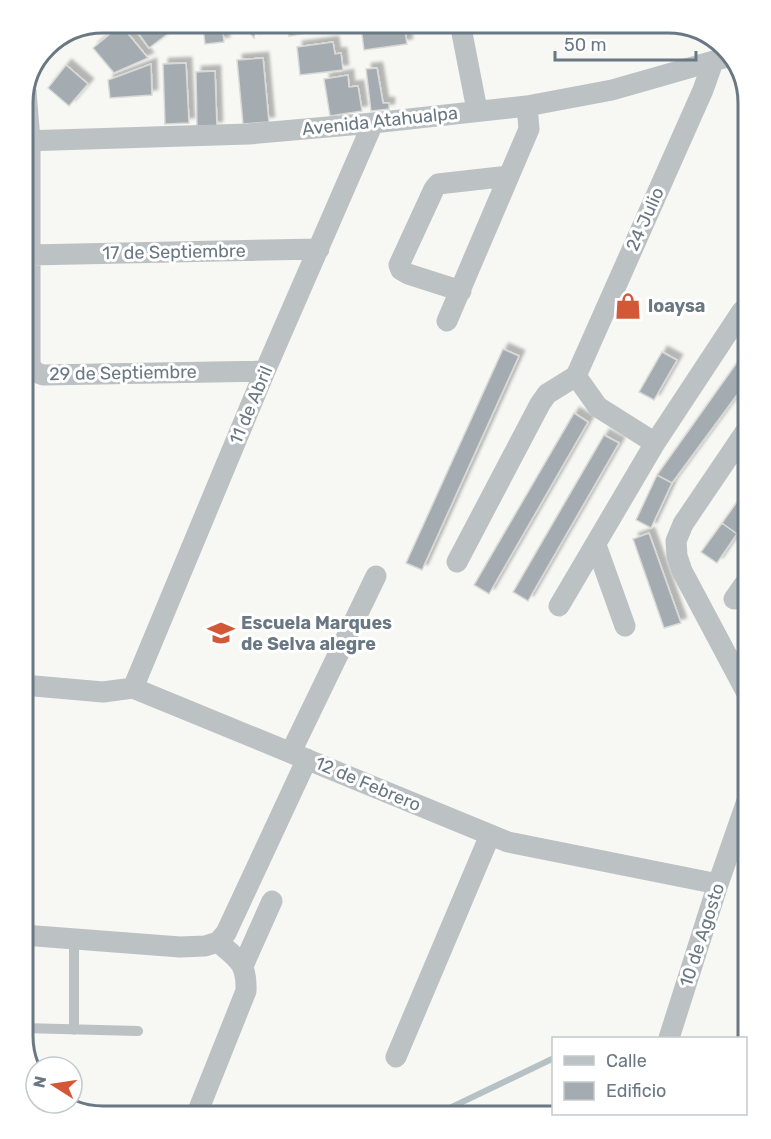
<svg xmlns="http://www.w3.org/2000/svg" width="771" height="1139" font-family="Rubik,sans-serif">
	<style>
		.built { fill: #e8e9e8 }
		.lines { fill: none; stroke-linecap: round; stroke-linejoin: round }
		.stream { stroke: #b5c1c4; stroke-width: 6 }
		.building { fill: #a4acb1; stroke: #d9d9d7; stroke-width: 1.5; filter: url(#shadow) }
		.lane { stroke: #bcc1c4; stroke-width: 10 }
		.street { stroke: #bcc1c4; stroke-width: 21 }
		.labels { text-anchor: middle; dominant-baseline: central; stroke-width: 6; stroke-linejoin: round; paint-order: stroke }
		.street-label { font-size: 18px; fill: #697883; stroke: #fff }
		.poi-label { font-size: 18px; font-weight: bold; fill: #697883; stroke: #fff; text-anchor: start }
		.rim { fill: none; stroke: #697883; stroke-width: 3 }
	</style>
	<defs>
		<filter id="shadow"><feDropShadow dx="5.5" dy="-5.5" stdDeviation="1.5" flood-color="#0004"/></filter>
	</defs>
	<rect width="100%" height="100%" fill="#f7f7f4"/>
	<!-- built -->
	<path class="built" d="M23 479H29L30 672H23Z"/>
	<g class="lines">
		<!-- stream -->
		<path class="stream" d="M433 1116 554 1058"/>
	</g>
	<!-- building -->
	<path class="building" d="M131 23H180L181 24 149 48Z
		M242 23H257L254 38Z
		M272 23H314V24H311L312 32 289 36 288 26 273 28Z
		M330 23H357L358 29 331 32Z
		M397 23H404L407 44 364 50 361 27Z
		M121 25 148 58 114 73 93 48Z
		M222 25 224 42 205 44 203 27Z
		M333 42 335 54 341 53 343 70 300 75 297 47Z
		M263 58 269 122 243 124 237 60Z
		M186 63 189 123 165 124 163 64Z
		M151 64 152 95 110 98 108 80Z
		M66 65 88 84 69 106 48 88Z
		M377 68 383 103H389V109L371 111 366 69Z
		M215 71 217 127H197L196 72Z
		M348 75 349 87 358 86 362 111 330 116 324 79Z
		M748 347V380L672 483 657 475Z
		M503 349 519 356 422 570 406 563Z
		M662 352 677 360 654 400 639 392Z
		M574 413 588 422 489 594 474 585Z
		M604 435 619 443 528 601 513 592Z
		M657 475 672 483 651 528 636 520Z
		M748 485V500L742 495Z
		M742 495 748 500V517L737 534 722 523Z
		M722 523 737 534 717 563 701 552Z
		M649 533 681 623 664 628 633 539Z"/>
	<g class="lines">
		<!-- lane -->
		<path class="lane" d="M23 1028 138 1031
			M74 1030V939"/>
		<!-- street -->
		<path class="street" d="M460 23 477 110
			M26 91 30 140V365L35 372 43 375 265 371
			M23 141 249 134 373 123 527 106 612 90 731 56
			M29 255 319 249
			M461 291 408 274 401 270 399 265 434 189 438 184 509 176
			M447 321 529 129 527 106
			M576 376 703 90 713 62
			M576 376 598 407 655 443
			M596 545 625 626
			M457 562 540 404 547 394 576 376
			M734 599 748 579
			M559 606 655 443 742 311
			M23 685 103 692 133 688 508 842 718 884
			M133 688 265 371 373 123
			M748 695 682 571 677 556 676 541 683 524 748 428
			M291 752 376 576
			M23 935 180 947 205 946 218 942 226 933 307 759
			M243 966 272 901
			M669 1038 718 884 748 798
			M396 1057 490 835
			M196 1116 246 991C247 963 238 959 218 942
			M621 1116 624 1114"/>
	</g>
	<!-- icons -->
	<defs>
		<symbol id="shop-bare" viewBox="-9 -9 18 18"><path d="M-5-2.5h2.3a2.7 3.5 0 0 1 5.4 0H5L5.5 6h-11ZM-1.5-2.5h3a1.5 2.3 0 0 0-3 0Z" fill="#d35838" stroke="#fff" stroke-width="2.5" paint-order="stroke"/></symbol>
		<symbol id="school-bare" viewBox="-9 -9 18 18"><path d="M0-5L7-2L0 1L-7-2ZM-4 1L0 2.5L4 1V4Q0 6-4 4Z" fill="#d35838" stroke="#fff" stroke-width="2.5" paint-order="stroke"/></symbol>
	</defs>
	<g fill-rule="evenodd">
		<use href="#shop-bare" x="609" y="287" width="38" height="38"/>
		<use href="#school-bare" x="202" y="614" width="38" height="38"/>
	</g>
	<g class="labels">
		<!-- street labels -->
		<g class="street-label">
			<text transform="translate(380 121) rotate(-6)">Avenida Atahualpa</text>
			<text transform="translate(645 219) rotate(-66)">24 Julio</text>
			<text transform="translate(174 252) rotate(-1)">17 de Septiembre</text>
			<text transform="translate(123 373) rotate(-1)">29 de Septiembre</text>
			<text transform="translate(251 405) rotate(-67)">11 de Abril</text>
			<text transform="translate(368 784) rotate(23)">12 de Febrero</text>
			<text transform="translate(702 935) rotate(-72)">10 de Agosto</text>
		</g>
		<!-- poi labels -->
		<g class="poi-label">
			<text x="648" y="306">loaysa</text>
			<text x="241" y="623">Escuela Marques<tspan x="241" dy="21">de Selva alegre</tspan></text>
		</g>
	</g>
	<!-- crop -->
	<path d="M0 0H771V1139H0ZM103 33H668A70 70 0 0 1 738 103V1036A70 70 0 0 1 668 1106H103A70 70 0 0 1 33 1036V103A70 70 0 0 1 103 33Z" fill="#fff" fill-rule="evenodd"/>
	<path class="rim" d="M103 33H668A70 70 0 0 1 738 103V1036A70 70 0 0 1 668 1106H103A70 70 0 0 1 33 1036V103A70 70 0 0 1 103 33Z"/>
	<!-- legend -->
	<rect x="552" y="1037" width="195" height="78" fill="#ffffff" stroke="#c3c9cd" stroke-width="1.5"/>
	<rect x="564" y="1056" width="30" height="9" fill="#bcc1c4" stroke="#c3c9cd" stroke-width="1.5"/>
	<text x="606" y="1067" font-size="18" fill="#697883">Calle</text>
	<rect x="564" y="1082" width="30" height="18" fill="#a4acb1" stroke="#c3c9cd" stroke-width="1.5"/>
	<text x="606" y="1097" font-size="18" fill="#697883">Edificio</text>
	<!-- north arrow -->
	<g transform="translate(54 1085) rotate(282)"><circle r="28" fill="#ffffff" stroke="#c3c9cd" stroke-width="1.5"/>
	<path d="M0-4.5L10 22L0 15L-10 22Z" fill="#d35838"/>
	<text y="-9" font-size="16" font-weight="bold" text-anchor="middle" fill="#697883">N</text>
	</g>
	<!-- scale -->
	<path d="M555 51v9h141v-9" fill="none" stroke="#697883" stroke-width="3"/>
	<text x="564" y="51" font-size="18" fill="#697883" stroke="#ffffff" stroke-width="4.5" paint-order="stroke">50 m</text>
</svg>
